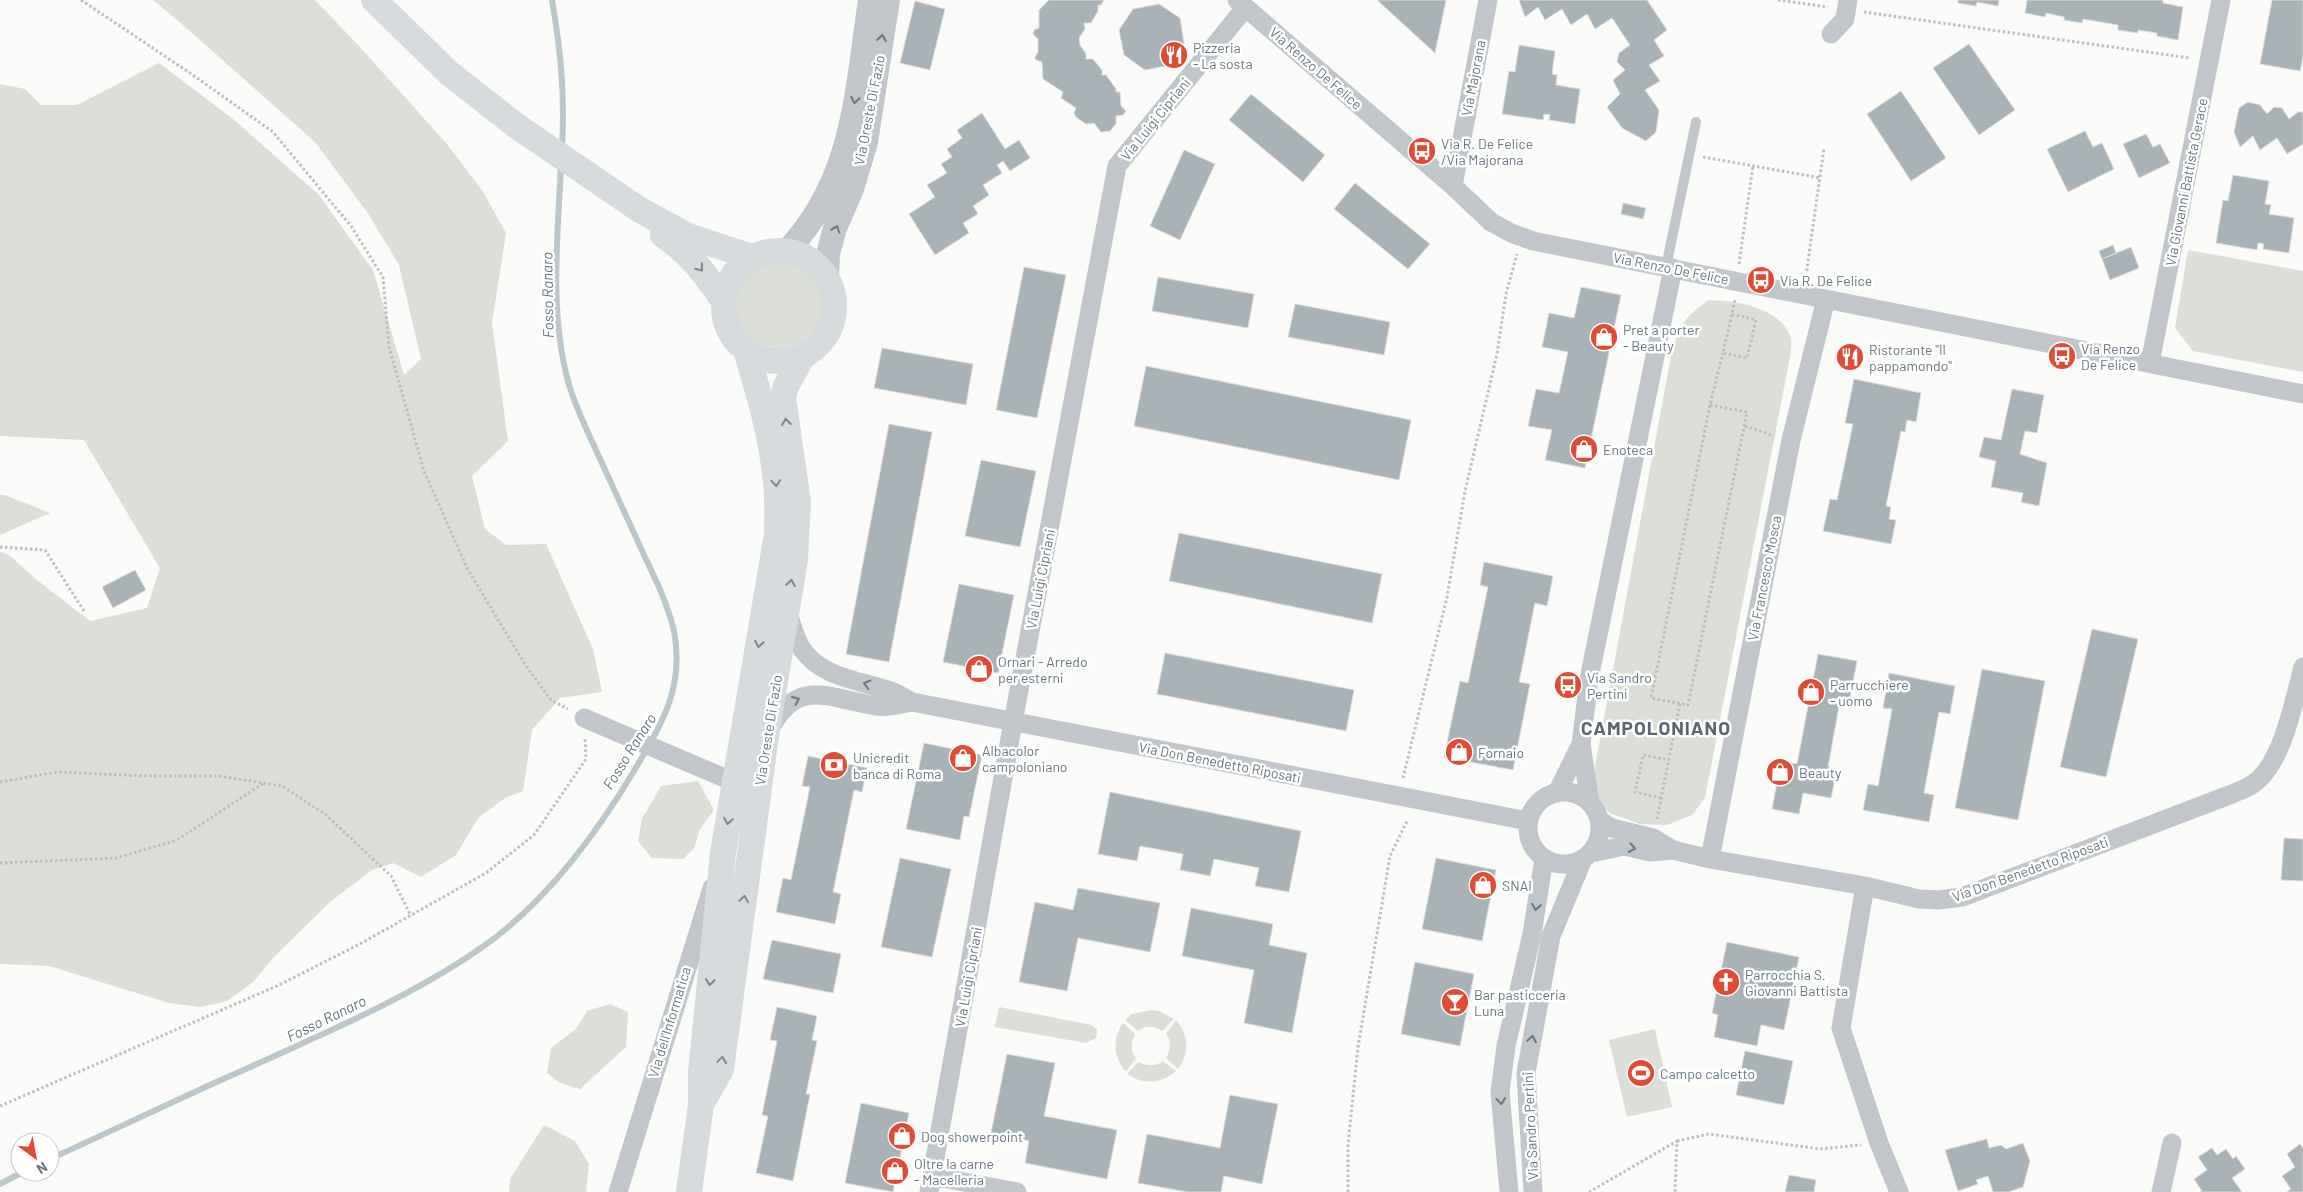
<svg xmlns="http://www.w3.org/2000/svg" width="2303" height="1192" font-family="Barlow,sans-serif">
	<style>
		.green { fill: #dbdfd7 }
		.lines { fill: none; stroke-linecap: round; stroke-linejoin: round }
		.stream { stroke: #bbc7cb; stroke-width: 6 }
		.building { fill: #a8b2b7; stroke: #dcdcda }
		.path { stroke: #bcbfc2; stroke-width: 3; stroke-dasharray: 2.5 2.5; stroke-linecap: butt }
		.service { stroke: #c1c6ca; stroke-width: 10 }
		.minor { stroke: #c1c6ca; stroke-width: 19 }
		.tertiary { stroke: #c1c6ca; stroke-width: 24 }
		.secondary { stroke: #d6dcde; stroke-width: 26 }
		.oneway { stroke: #667882 }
		.oneway2 { stroke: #778790 }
		.labels { text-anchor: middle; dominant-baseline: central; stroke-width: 5; stroke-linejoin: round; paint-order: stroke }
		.poi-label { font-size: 14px; fill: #667882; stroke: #fff; text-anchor: start }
		.street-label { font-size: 14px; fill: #667882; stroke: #fff }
		.water-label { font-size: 15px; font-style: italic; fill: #60767c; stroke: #fff }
		.district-label { font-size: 19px; font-weight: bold; letter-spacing: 1px; fill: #58666d; stroke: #fff }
	</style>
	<rect width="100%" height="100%" fill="#fafaf8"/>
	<!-- green -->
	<path class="green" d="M153 0H315L360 47 446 143 482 190 506 233 492 323 508 441 472 476 485 529 506 545 546 544 593 649 602 692 560 698 532 730 523 791 505 798 478 818 456 855 421 877 393 863 372 870 330 902 275 956 253 982 227 1001 201 1007 169 1003 49 966 0 964V552L9 555 37 580 90 621 147 608 160 568 84 440 0 436V84L25 89 41 105H77L159 63 233 119 318 194 373 270 404 375 421 359 399 265 367 212 315 142 175 18Z
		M2188 250 2303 271V372L2193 351 2175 328Z
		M736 305a43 43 0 1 1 86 0a43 43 0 1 1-86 0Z
		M1708 300C1735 301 1777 306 1790 335 1793 341 1790 354 1789 362L1705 798 1692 815 1667 825 1640 824 1610 813 1598 801 1594 772 1671 356C1679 326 1682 320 1708 300Z
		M0 495H5L50 513 0 535Z
		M698 781 714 810 700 829 694 848 683 859 652 858 638 841 642 819 661 786Z
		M610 1004 628 1012 626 1047 580 1089 560 1083 547 1073 551 1048 576 1029 587 1011Z
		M999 1007 1092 1025 1097 1030 1096 1038 1086 1043 995 1027Z
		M1151 1010 1159 1011 1174 1019 1162 1031C1154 1026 1146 1025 1138 1031L1125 1020 1132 1014Z
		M1176 1020C1189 1035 1190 1053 1178 1069L1166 1058C1171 1050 1172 1041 1166 1034Z
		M1123 1023 1135 1034C1131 1042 1130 1050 1136 1058L1126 1072C1113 1057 1112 1039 1123 1023Z
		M1655 1029 1672 1107 1627 1117 1609 1040Z
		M1163 1061 1176 1071C1161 1084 1143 1085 1127 1074L1138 1062C1147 1066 1155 1067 1163 1061Z
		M544 1125 575 1141 589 1164 586 1192H509L510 1179Z"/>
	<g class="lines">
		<!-- stream -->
		<path class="stream" d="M552 0C561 52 565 96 562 149
			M50 1159C116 1129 182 1097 248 1068 323 1034 410 997 478 950 542 907 595 836 634 771 661 725 685 688 674 631 668 605 656 580 644 555 628 520 612 485 596 450 586 428 574 404 568 381 549 310 558 235 561 164
			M0 1184 23 1172"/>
	</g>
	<!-- building -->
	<path class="building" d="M1049 0H1104L1101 5H1098V11L1091 23H1084L1085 29 1079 38 1080 45 1086 54V59H1093L1102 70V75H1106L1116 89V92H1120L1121 106 1126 111 1123 115 1116 116V124L1110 131 1101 132 1094 123 1086 124 1076 117 1074 113 1076 108 1061 98 1063 92 1043 79 1042 62 1036 60 1035 57 1038 52V39L1033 34 1034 30 1039 28V10Z
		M1377 0H1446L1435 53Z
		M1519 0H1647L1667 30 1654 40 1664 56 1649 65 1660 81 1645 90 1659 110 1656 132 1646 141 1622 128 1607 107 1620 94 1613 80 1625 70 1617 62 1619 53 1630 45 1612 18 1595 29 1587 14 1571 25 1562 9 1545 20 1538 7 1525 17Z
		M1958 0H1999L1998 6 1977 2 1976 6 1958 3Z
		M2027 0H2163V3L2183 7 2178 40 2157 36V33L2138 30V33L2118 30V25L2083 19 2082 23 2064 20V17L2046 13 2045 17 2025 13Z
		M2272 0H2303V57L2300 71 2260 64Z
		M915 1 945 9 930 70 900 63Z
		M1159 4 1180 18 1184 43 1170 65 1145 70 1124 55 1119 30 1133 9Z
		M1969 44 2015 110 1979 135 1933 68Z
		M1519 45 1555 51 1552 74 1557 75 1556 85 1580 89 1575 124 1549 120 1550 115 1544 114 1543 120 1502 114 1509 71 1515 72Z
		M1901 91 1946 158 1911 181 1867 114Z
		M1251 94 1325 155 1303 182 1229 120Z
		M2248 102 2260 105 2267 114 2274 107 2282 108 2289 119 2298 112H2303V144L2287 154 2277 138 2260 150 2253 136 2240 147 2234 132 2239 108Z
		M982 113 1005 149 1019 140 1030 158 1010 171 1003 161 997 165 1002 173 983 185 989 195 973 206 978 214 963 223 969 233 935 255 909 214 935 197 927 185 947 173 941 164 952 157 947 149 962 138 957 130Z
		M2085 131 2093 147 2102 143 2114 169 2068 192 2047 149Z
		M2146 134 2153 147 2160 144 2170 163 2139 178 2123 144Z
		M1184 150 1215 164 1180 240 1150 226Z
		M2233 175 2269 181 2265 204 2271 205 2269 214 2294 218 2289 253 2263 249 2264 244 2258 243 2257 250 2216 243 2223 200 2228 201Z
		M1355 183 1430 244 1408 269 1334 209Z
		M1623 203 1646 208 1643 219 1621 214Z
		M2113 245 2116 253 2102 259 2099 251Z
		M2131 247 2139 268 2110 280 2102 259Z
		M1024 267 1066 275 1037 418 996 410Z
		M1158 277 1254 294 1248 328 1152 311Z
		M1581 287 1621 295 1585 468 1545 460 1552 430 1528 426 1536 389 1559 393 1568 352 1542 347 1549 313 1574 318Z
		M1295 304 1390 322 1384 355 1288 337Z
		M882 348 973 364 966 405 874 388Z
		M1146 366 1411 420 1399 480 1134 426Z
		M1854 379 1921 393 1916 422 1907 420 1905 432 1901 431 1886 506 1891 507 1889 519 1896 520 1891 544 1823 531 1830 499 1837 500 1853 424 1845 423Z
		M2012 389 2044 395 2037 433 2025 431 2020 454 2047 463 2039 506 2021 502 2023 493 1991 487 1996 461 1979 457 1984 437 2001 440Z
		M889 424 932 432 889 662 846 654Z
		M981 460 1036 471 1020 547 965 536Z
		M1179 533 1382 574 1372 623 1169 581Z
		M1484 562 1553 576 1547 606 1535 603 1519 682 1530 684 1513 770 1444 757 1460 681 1468 683 1488 587 1480 585Z
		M135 570 146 590 113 608 102 587Z
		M959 584 1014 595 998 673 943 662Z
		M2092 629 2138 639 2106 777 2060 767Z
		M1165 653 1354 690 1346 731 1157 694Z
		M1818 654 1857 661 1849 703 1840 701 1828 767 1837 769 1831 798 1803 793 1799 814 1772 809 1781 761 1797 764Z
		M1982 669 2045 681 2018 820 1955 808Z
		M1889 673 1955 686 1950 714 1939 712 1924 793 1934 795 1929 822 1863 810 1868 784 1878 786 1892 709 1883 708Z
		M924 743 982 755 969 817 964 816 960 840 906 829Z
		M808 756 867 768 862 792 854 790 833 892 841 894 835 924 776 912 783 878 791 880 810 787 802 786Z
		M1110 792 1301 831 1289 892 1255 886 1259 868 1214 859 1210 876 1180 870 1183 854 1140 846 1137 861 1098 854Z
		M2284 838 2303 839V881L2281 880Z
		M900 858 951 869 932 957 881 947Z
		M1436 858 1496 870 1482 941 1422 929Z
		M1078 888 1160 903 1150 952 1078 938 1067 991 1019 982 1035 902 1073 910Z
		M1191 908 1273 924 1269 945 1307 953 1292 1033 1244 1023 1254 970 1182 956Z
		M772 940 841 954 833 993 763 979Z
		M1727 942 1799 957 1784 1030 1761 1025 1757 1046 1714 1037 1718 1015 1712 1013Z
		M1415 962 1474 974 1460 1046 1401 1034Z
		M777 1007 817 1016 812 1040 817 1041 806 1094H810L793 1181 756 1173 768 1116 762 1115 777 1041 770 1040Z
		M1745 1051 1793 1061 1784 1105 1736 1095Z
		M1007 1054 1055 1063 1044 1116 1117 1130 1107 1179 1025 1163 1029 1141 991 1133Z
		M1230 1095 1278 1104 1262 1184 1224 1176 1221 1192H1187L1138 1183 1147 1134 1220 1148Z
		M861 1103 909 1113 893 1192 845 1183Z
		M1987 1139 1989 1148 2001 1145 2006 1149 2023 1143 2030 1161 2023 1187 2008 1192H1993L1988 1176 1976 1180 1978 1184 1958 1191 1945 1150Z
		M2300 1144 2303 1148V1192H2287L2291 1189 2282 1176 2295 1167 2287 1154Z
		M2212 1148 2217 1155 2226 1149 2233 1159 2236 1156 2245 1169 2232 1178 2242 1192H2200L2202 1191 2194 1179 2207 1170 2198 1157Z
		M1789 1175 1816 1180 1814 1192H1785Z"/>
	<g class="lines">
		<!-- path -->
		<path class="path" d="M81 0 190 73 273 132 351 226 383 277 389 347 424 471 467 568 526 666 551 700 568 709
			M1778 0 1828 7
			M1864 12 2190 58
			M1703 157 1821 178
			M1739 264 1753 166
			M1806 276 1824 148
			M1732 314 1756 320 1747 358 1723 353 1735 300
			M1710 405 1747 412 1688 705 1651 698 1710 405 1723 353
			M1745 426 1774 436
			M0 547 45 550 84 611
			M1403 778 1447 597 1465 491 1497 354 1506 294 1517 254
			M0 782 57 772 147 776H219L282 786 325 814 391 876 411 916
			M1661 798 1635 792 1643 755 1669 760
			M1657 819 1680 703
			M0 863 116 858 177 840 264 783
			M0 1106 277 986 358 945 486 873 534 835 586 759 585 739
			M1677 1141 1709 1134 1820 1149 1861 1145
			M1348 1192V1145L1358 1047 1390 856 1407 821
			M1589 1192 1677 1141 1675 1192"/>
		<!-- service -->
		<path class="service" d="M1666 267 1696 122"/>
		<!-- minor -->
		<path class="minor" d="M1237 0 1453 186 1491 222 1511 233 1533 241 2303 394
			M1831 34 1845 19 1848 0
			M1453 186 1488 0
			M2150 363 2221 0
			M788 613C792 625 795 638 802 649 821 677 857 680 888 690 896 692 904 698 912 702L1528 821
			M584 718 734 782
			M770 729C798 676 830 699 877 706 888 708 901 704 912 702
			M1528 828a36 36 0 1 1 72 0a36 36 0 1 1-72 0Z
			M1557 793 1580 746
			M1590 803 1581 744 1589 679 1673 268
			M1600 821 1612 828 1653 838 1673 850 1710 859 1865 886 1919 899 1938 900 1962 897 2232 794C2239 791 2247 788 2253 784 2283 764 2294 700 2303 667
			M1591 853 1624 846 1650 852 1673 850
			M1710 859 1791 440 1826 299
			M1865 886 1841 1028 1879 1143 1899 1192
			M932 1176 1017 1192
			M618 1192 712 888
			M929 1192 1013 722 1117 166 1245 8
			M1509 1192 1500 1092 1506 1046 1532 934 1544 859
			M1533 1192 1526 1073 1551 936 1583 859
			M2161 1192 2172 1143"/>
		<!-- tertiary -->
		<path class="tertiary" d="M787 251C855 179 856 92 870 0
			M827 276 828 254 835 228 852 189 866 142 888 0"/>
		<!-- secondary -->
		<path class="secondary" d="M374 0 449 73 518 127 640 210 688 236 752 257
			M663 235C692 255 704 273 724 301
			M724 306a55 55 0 1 1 110 0a55 55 0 1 1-110 0Z
			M702 1103 721 1069 766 736 795 560 798 502 783 397 786 386 803 356
			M689 1192 701 1104V1072L723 853 777 534C777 517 778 500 776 483 772 437 759 394 746 350"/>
	</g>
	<!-- one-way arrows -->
	<defs><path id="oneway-chevron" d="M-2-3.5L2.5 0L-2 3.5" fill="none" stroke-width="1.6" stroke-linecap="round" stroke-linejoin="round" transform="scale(1.25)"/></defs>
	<g class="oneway">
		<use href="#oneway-chevron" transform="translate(882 38) rotate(-81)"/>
		<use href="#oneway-chevron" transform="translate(855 100) rotate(99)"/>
		<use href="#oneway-chevron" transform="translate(836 229) rotate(-71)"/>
		<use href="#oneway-chevron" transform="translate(867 684) rotate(-166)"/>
		<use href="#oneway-chevron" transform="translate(796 700) rotate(-25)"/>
		<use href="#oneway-chevron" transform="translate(1632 848) rotate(11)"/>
		<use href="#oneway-chevron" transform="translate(1536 907) rotate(99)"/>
		<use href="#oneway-chevron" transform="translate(1532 1039) rotate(-80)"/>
		<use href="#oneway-chevron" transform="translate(1501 1101) rotate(85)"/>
	</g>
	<g class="oneway2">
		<use href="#oneway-chevron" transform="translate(700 268) rotate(52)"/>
		<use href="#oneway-chevron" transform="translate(786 422) rotate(-97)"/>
		<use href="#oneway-chevron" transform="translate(776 483) rotate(86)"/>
		<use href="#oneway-chevron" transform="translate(791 583) rotate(-81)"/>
		<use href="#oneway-chevron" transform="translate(759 644) rotate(99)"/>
		<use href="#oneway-chevron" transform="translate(728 821) rotate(99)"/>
		<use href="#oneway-chevron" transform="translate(744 899) rotate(-82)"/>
		<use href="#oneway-chevron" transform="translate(710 982) rotate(96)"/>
		<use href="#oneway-chevron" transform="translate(722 1060) rotate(-82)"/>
	</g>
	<!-- icons -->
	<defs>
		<symbol id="restaurant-disc" viewBox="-11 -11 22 22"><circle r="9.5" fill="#df4b33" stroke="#fff"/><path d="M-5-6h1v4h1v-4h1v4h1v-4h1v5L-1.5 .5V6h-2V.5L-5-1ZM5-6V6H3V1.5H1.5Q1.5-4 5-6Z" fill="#fff"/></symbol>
		<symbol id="bus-disc" viewBox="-11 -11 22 22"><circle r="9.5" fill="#df4b33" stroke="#fff"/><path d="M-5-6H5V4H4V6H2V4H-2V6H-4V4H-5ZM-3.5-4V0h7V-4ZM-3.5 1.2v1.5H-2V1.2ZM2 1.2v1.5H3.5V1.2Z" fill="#fff"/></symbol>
		<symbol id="shop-disc" viewBox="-11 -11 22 22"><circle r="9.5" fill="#df4b33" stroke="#fff"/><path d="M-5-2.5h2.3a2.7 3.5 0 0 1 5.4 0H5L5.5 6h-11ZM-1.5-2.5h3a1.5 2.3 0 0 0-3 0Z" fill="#fff"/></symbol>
		<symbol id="bank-disc" viewBox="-11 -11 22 22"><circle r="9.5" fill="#df4b33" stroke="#fff"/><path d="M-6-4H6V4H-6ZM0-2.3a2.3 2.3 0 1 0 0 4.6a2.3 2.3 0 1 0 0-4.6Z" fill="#fff"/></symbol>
		<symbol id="church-disc" viewBox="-11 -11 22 22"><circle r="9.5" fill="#df4b33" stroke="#fff"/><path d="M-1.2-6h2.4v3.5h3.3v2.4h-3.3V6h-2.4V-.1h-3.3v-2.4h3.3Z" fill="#fff"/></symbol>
		<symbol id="bar-disc" viewBox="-11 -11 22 22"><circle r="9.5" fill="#df4b33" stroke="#fff"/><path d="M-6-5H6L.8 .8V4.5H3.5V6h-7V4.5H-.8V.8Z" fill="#fff"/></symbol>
		<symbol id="stadium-disc" viewBox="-11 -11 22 22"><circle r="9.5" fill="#df4b33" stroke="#fff"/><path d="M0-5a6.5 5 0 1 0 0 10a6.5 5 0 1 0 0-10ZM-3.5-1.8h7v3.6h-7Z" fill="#fff"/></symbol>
	</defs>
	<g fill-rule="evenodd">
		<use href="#restaurant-disc" x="1158" y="39" width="32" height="32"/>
		<use href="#bus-disc" x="1406" y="135" width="32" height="32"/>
		<use href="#bus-disc" x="1745" y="264" width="32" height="32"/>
		<use href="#shop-disc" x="1588" y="321" width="32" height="32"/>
		<use href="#bus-disc" x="2046" y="340" width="32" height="32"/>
		<use href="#restaurant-disc" x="1834" y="341" width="32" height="32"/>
		<use href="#shop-disc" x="1568" y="433" width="32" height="32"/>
		<use href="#shop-disc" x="963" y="653" width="32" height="32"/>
		<use href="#bus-disc" x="1552" y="669" width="32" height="32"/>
		<use href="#shop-disc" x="1795" y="676" width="32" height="32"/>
		<use href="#shop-disc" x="1443" y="736" width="32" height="32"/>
		<use href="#shop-disc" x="947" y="742" width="32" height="32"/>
		<use href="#bank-disc" x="818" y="749" width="32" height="32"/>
		<use href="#shop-disc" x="1764" y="756" width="32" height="32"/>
		<use href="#shop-disc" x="1467" y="869" width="32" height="32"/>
		<use href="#church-disc" x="1710" y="966" width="32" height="32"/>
		<use href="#bar-disc" x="1439" y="986" width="32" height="32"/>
		<use href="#stadium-disc" x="1625" y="1057" width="32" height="32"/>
		<use href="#shop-disc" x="886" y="1120" width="32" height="32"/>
		<use href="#shop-disc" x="879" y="1155" width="32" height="32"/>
	</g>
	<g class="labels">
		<!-- poi labels -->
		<g class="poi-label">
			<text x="1193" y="47">Pizzeria<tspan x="1193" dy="16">- La sosta</tspan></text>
			<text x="1441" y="143">Via R. De Felice<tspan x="1441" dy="16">/Via Majorana</tspan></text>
			<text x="1780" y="280">Via R. De Felice</text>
			<text x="1623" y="329">Pret a porter<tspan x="1623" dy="16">- Beauty</tspan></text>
			<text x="2081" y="348">Via Renzo<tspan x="2081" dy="16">De Felice</tspan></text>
			<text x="1869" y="349">Ristorante "Il<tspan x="1869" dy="16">pappamondo"</tspan></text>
			<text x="1603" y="449">Enoteca</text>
			<text x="998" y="661">Ornari - Arredo<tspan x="998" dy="16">per esterni</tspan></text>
			<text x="1587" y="677">Via Sandro<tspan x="1587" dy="16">Pertini</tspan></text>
			<text x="1830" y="684">Parrucchiere<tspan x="1830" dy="16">- uomo</tspan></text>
			<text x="982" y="750">Albacolor<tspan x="982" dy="16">campoloniano</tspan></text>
			<text x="1478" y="752">Fornaio</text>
			<text x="853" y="757">Unicredit<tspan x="853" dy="16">banca di Roma</tspan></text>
			<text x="1799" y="772">Beauty</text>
			<text x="1502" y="885">SNAI</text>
			<text x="1745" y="974">Parrocchia S.<tspan x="1745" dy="16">Giovanni Battista</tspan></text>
			<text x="1474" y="994">Bar pasticceria<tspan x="1474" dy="16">Luna</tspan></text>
			<text x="1660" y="1073">Campo calcetto</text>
			<text x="921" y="1136">Dog showerpoint</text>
			<text x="914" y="1163">Oltre la carne<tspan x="914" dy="16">- Macelleria</tspan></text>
		</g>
		<!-- street labels -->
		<g class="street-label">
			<text transform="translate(1316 68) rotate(41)">Via Renzo De Felice</text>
			<text transform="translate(1473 78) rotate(-79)">Via Majorana</text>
			<text transform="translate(869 110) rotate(-79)">Via Oreste Di Fazio</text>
			<text transform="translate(1155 119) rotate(-51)">Via Luigi Cipriani</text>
			<text transform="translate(2186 182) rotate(-79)">Via Giovanni Battista Gerace</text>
			<text transform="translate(1671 268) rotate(11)">Via Renzo De Felice</text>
			<text transform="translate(1764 578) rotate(-79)">Via Francesco Mosca</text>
			<text transform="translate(1040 579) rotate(-79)">Via Luigi Cipriani</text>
			<text transform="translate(768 730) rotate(-81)">Via Oreste Di Fazio</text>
			<text transform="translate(1220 762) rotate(11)">Via Don Benedetto Riposati</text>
			<text transform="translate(2030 869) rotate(-20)">Via Don Benedetto Riposati</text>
			<text transform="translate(968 977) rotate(-80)">Via Luigi Cipriani</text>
			<text transform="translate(669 1022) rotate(-73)">Via dell'Informatica</text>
			<text transform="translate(1530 1126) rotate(-93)">Via Sandro Pertini</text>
		</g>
		<!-- water labels -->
		<g class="water-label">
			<text transform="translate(547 295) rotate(-91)">Fosso Ranaro</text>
			<text transform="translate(629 751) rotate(-58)">Fosso Ranaro</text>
			<text transform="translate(326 1018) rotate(-26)">Fosso Ranaro</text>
		</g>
		<!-- district labels -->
		<g class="district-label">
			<text x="1656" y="727">CAMPOLONIANO</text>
		</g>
	</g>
	<!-- north arrow -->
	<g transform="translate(35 1157) rotate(148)"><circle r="24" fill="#ffffff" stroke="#c2c9cd"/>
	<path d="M0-4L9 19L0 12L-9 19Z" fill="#df4b33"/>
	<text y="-8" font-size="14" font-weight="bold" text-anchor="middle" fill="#667882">N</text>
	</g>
</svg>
